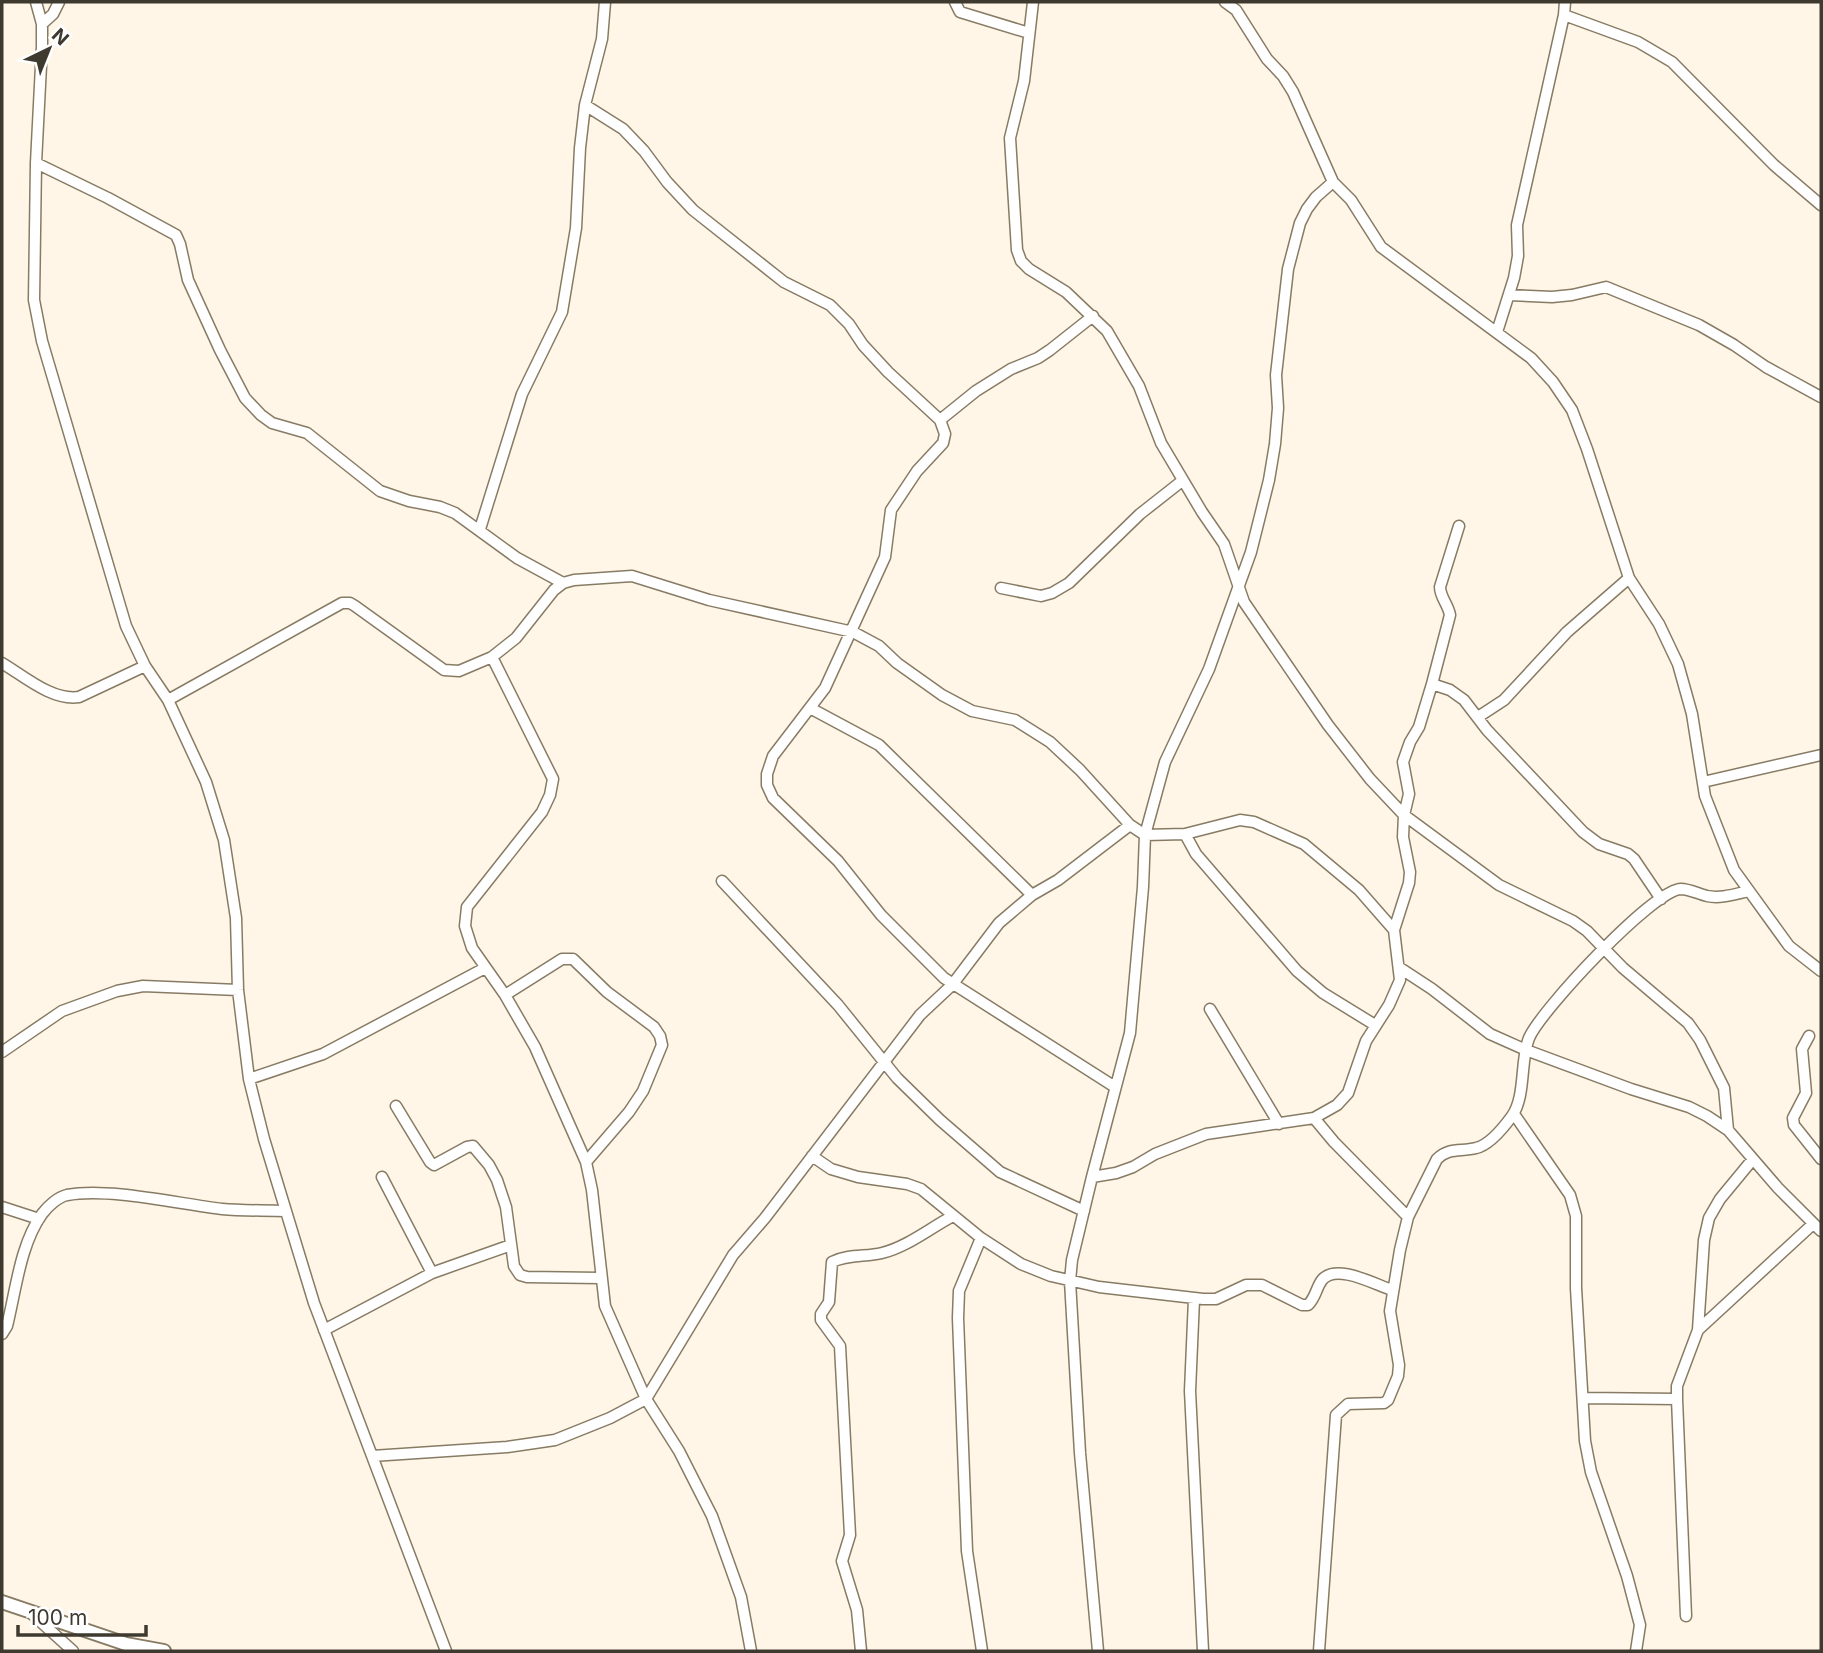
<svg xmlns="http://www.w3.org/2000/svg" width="1823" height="1653" font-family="Inter,sans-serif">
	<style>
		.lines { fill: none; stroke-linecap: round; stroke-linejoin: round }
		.minor-casing { stroke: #887b64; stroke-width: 13 }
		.tertiary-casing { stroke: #887b64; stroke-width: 16 }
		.minor { stroke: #fff; stroke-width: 10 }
		.tertiary { stroke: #fff; stroke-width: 12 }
	</style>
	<rect width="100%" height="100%" fill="#fff6e7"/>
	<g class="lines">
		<defs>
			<path id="minor" d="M36 2 42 24V46L36 163 34 300 42 341 126 626 145 666 168 700 206 782 224 840 236 918 238 990 249 1079 264 1139 314 1303 446 1651
				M955 2 960 12 1029 33
				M1033 2 1024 81 1010 138 1017 250 1021 261 1029 269 1066 292 1107 331 1139 386 1161 443 1202 512 1224 544 1244 602 1328 725 1370 779 1404 815 1499 885 1573 921 1587 931 1623 968 1688 1023 1700 1040 1724 1088 1728 1130
				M1225 2 1236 10 1267 59 1283 76 1293 92 1333 182 1351 200 1381 247 1531 358 1553 382 1572 410 1587 449 1629 578 1659 624 1678 664 1692 714 1705 796 1734 870 1789 946 1821 971
				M1564 15 1638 42 1672 62 1774 165 1821 205
				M42 24 53 14 59 2
				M585 105 623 129 644 151 667 182 693 210 784 282 830 305 849 324 863 345 888 372 940 420 945 434 943 443 917 471 891 510 885 557 825 688 773 756 767 774V785L773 798 838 861 881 915 944 978 1115 1087
				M36 163 108 198 176 235 180 244 188 280 220 350 245 398 261 415 272 423 307 433 380 491 409 501 440 507 455 513 517 558 563 583
				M1333 182 1316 197 1307 209 1300 223 1288 269 1276 375 1278 408 1275 444 1269 480 1251 552 1209 669 1165 762 1145 835 1185 834 1240 820 1254 822 1304 844 1359 890 1394 930
				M1509 295 1552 297 1572 295 1606 287 1699 325 1734 345 1766 367 1821 397
				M1497 332 1514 278 1518 256 1517 225 1564 15 1565 2
				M940 420 976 391 1011 369 1038 358 1050 350 1093 316
				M480 529 522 394 562 312 576 228 580 148 585 105 602 39 605 2
				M1001 588 1041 596 1052 593 1069 583 1140 514 1182 481
				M492 657 553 779 550 795 542 812 467 907 465 926 472 948 505 995 535 1047 586 1162 592 1190 605 1306 646 1399 679 1451 712 1516 741 1597 751 1651
				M2 663C24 676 52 701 79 697L145 666
				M1432 684 1450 615C1448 604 1440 597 1440 587L1459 526
				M168 700 342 603H350L355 606 444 670 459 671 492 657 516 638 554 590 563 583 574 580 632 576 709 600 853 632 879 646 897 663 942 695 972 711 1015 720 1050 742 1080 770 1130 825 1145 835 1143 887 1130 1033 1092 1177 1072 1260 1070 1281 1080 1453 1098 1651
				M810 708 879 745 1032 895
				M1478 717 1504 700 1567 632 1629 578
				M1703 782 1821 755
				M1185 834 1196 854 1297 971 1323 993 1375 1025
				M722 881 838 1005 897 1078 940 1120 1000 1172 1084 1211
				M1400 968 1432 989 1490 1034 1526 1050 1631 1089 1689 1107 1707 1116 1728 1130 1778 1188 1821 1231
				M505 995 562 959H573L607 992 654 1027 660 1036 662 1045 643 1091 629 1112 586 1162
				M1210 1009 1279 1124
				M1809 1036 1802 1049 1806 1093 1793 1118 1794 1125 1821 1159
				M2 1052 62 1011 117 991 143 986 238 990
				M249 1079 323 1054 485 968
				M396 1106 430 1162 434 1165 467 1147 473 1146 489 1165 497 1180 506 1207 514 1266 520 1275 527 1277 600 1278
				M1514 1114 1570 1195 1576 1216V1288L1585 1441 1591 1472 1627 1576 1640 1625 1636 1651
				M1314 1118 1334 1142 1408 1217
				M812 1156 831 1169 858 1177 907 1184 921 1189 981 1238 1021 1264 1051 1276 1099 1287 1203 1299H1216L1246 1285H1262L1302 1305H1308C1316 1297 1316 1288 1322 1280 1336 1263 1374 1284 1392 1290
				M382 1177 432 1273
				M1092 1177 1116 1173 1133 1167 1155 1154 1206 1134 1314 1118 1337 1105 1348 1093 1366 1041 1389 1005 1400 980 1394 930 1409 883 1410 872 1403 837 1404 815 1409 794 1403 762 1410 742 1419 727 1432 684 1450 690 1464 700 1487 730 1583 832 1599 844 1628 854 1634 859 1661 899
				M2 1207 39 1219
				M981 1238 959 1291 958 1318 967 1551 982 1651
				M1194 1299 1190 1391 1203 1651
				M324 1330 432 1273 511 1245
				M1698 1330 1813 1224
				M2 1334 7 1326C16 1290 20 1245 42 1214 48 1206 58 1197 67 1195 108 1187 179 1204 222 1209 243 1211 265 1210 286 1211
				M1584 1398 1677 1399V1386L1698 1330 1704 1240 1709 1218 1720 1199 1753 1159
				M1677 1399 1686 1616
				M372 1456 507 1447 555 1440 610 1418 646 1399 733 1255 765 1218 920 1015 952 985 999 923 1032 895 1058 880 1130 825
				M32 1614 73 1651
				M861 1651 857 1610 842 1561 850 1535 840 1346 821 1320V1314L829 1302 832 1262C848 1254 866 1257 882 1253 907 1247 930 1228 953 1216
				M1319 1651 1336 1415 1348 1404 1384 1403 1388 1400 1398 1376 1399 1365 1390 1311 1400 1250 1408 1217 1437 1159C1449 1147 1461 1152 1476 1148 1490 1145 1504 1127 1512 1116 1526 1096 1520 1060 1529 1038 1541 1010 1653 890 1681 889 1689 889 1699 894 1707 896 1721 899 1735 894 1749 891"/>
			<path id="tertiary" d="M2 1602 126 1644 164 1651"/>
		</defs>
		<!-- minor casing -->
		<use href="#minor" class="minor-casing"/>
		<!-- tertiary casing -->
		<use href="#tertiary" class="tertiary-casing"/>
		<!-- minor -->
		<use href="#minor" class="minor"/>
		<!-- tertiary -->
		<use href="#tertiary" class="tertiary"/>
	</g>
	<!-- border -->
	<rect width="1823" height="1653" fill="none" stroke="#3f3a30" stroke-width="7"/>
	<!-- north arrow -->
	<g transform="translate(49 49) rotate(43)" stroke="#ffffff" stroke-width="5" paint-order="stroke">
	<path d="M0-5L12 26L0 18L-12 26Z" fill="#3f3a30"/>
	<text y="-10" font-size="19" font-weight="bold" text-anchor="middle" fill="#3f3a30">N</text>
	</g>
	<!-- scale -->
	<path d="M18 1625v10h128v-10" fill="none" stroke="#3f3a30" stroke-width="3.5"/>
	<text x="28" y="1625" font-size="21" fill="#3f3a30" stroke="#ffffff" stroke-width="5" paint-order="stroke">100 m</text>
</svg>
